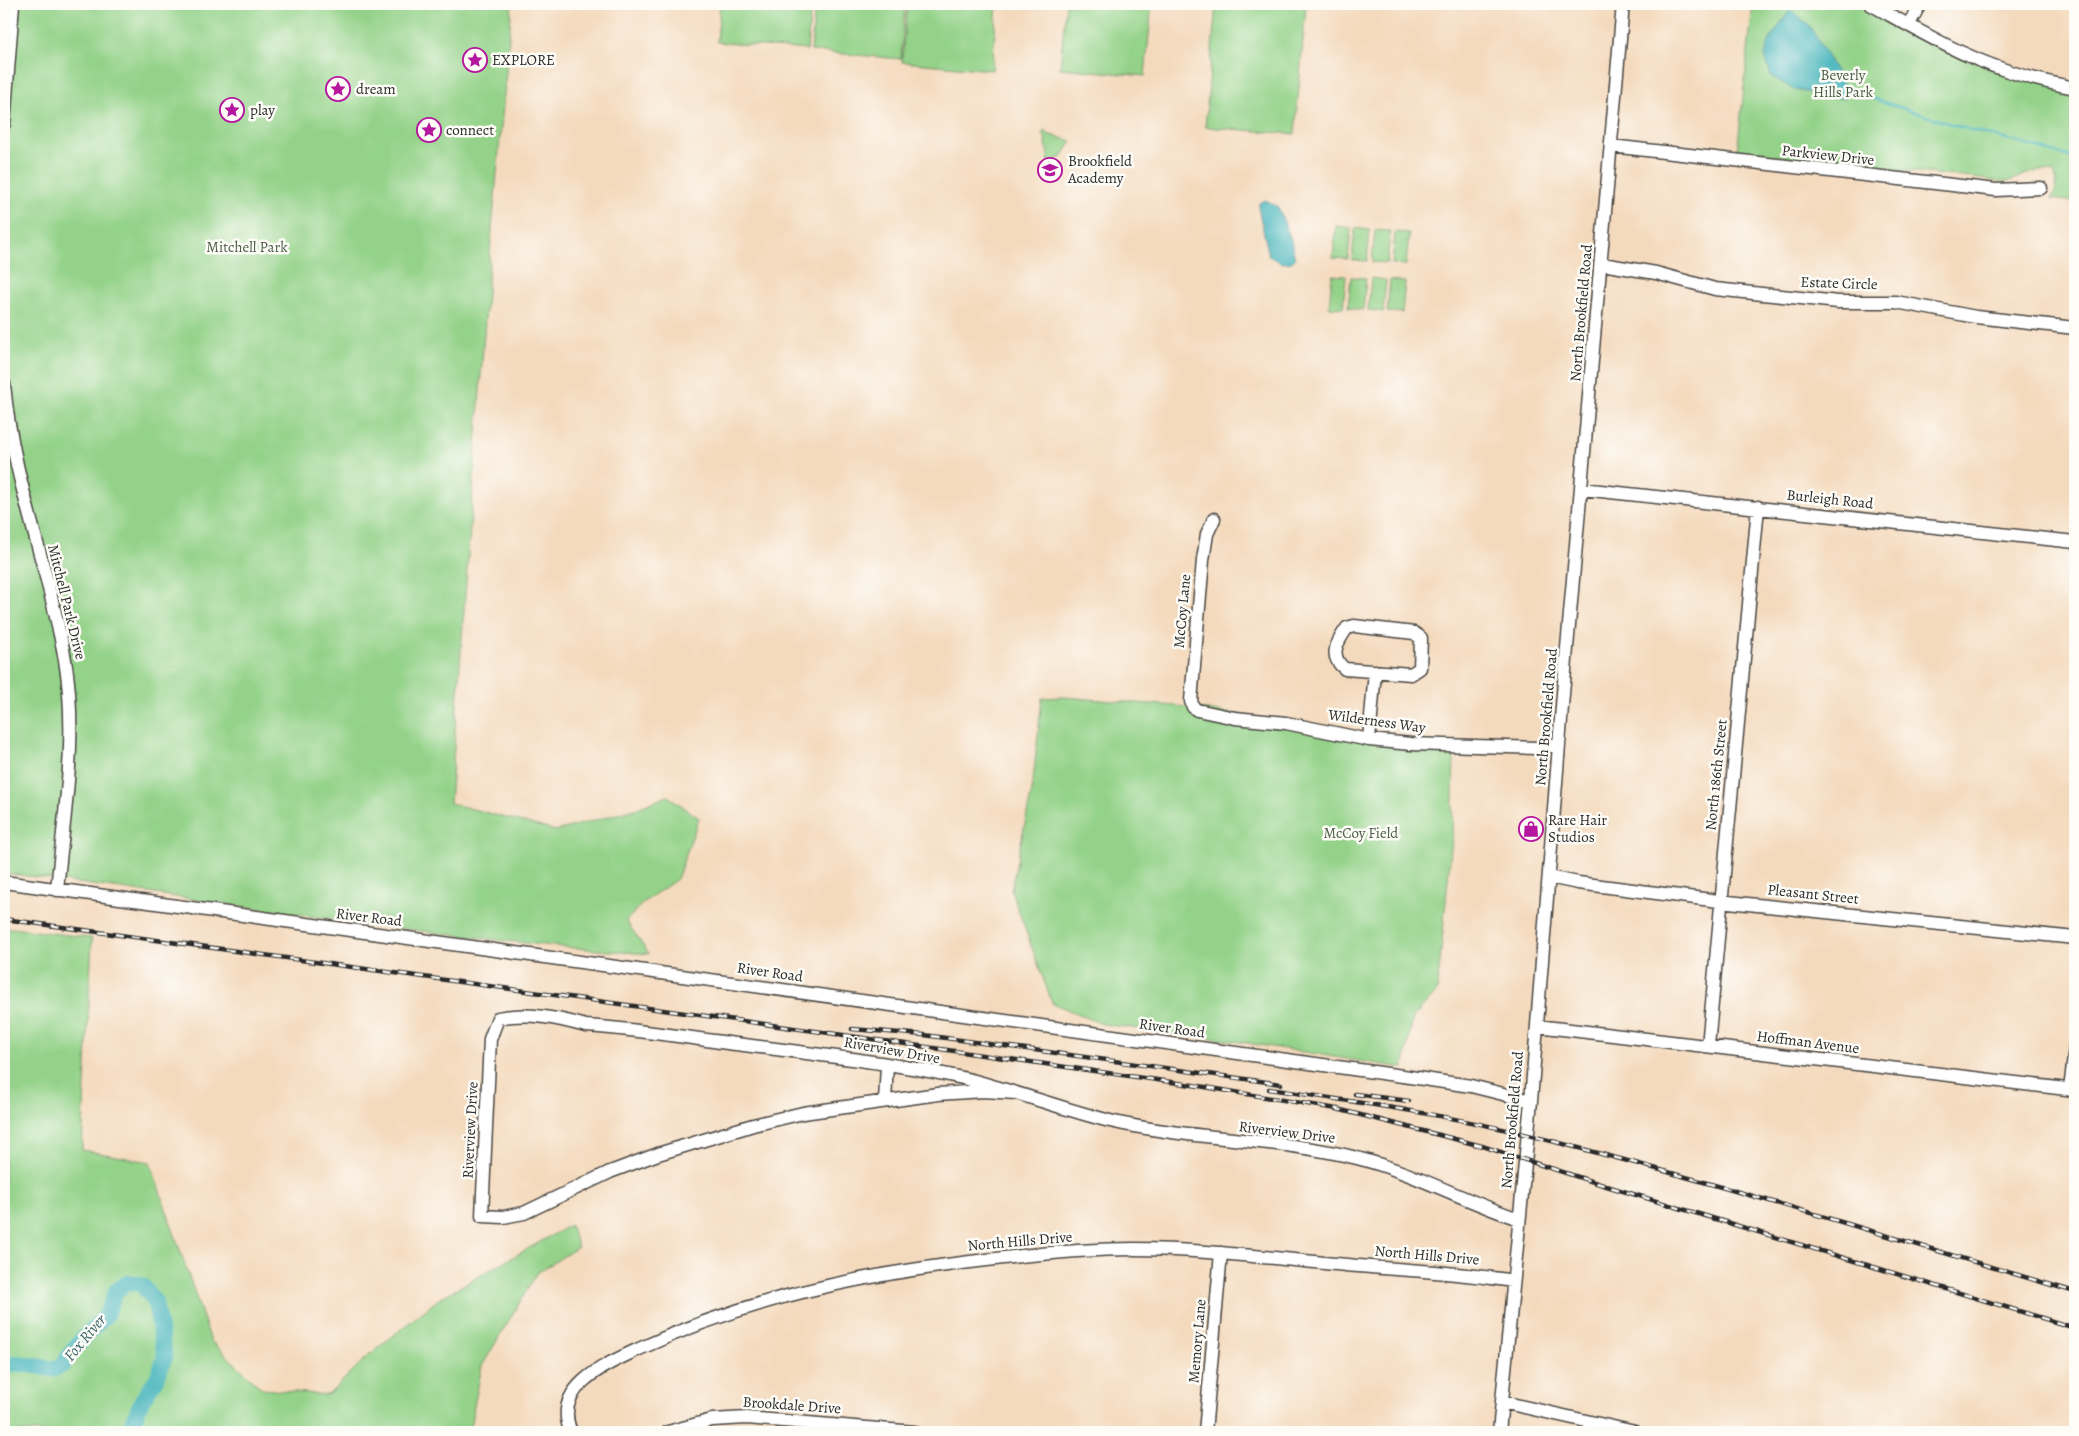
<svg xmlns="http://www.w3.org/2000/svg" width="2079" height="1436" font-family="Alegreya,serif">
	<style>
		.green { fill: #93d288; stroke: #5f7e5a }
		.water { fill: #44b4bb; stroke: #387073 }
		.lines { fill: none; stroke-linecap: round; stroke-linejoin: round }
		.stream { stroke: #44b4bb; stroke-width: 2.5 }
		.river { stroke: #44b4bb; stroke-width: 16 }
		.minor-casing { stroke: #494541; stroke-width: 15 }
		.minor { stroke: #fff; stroke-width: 12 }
		.rail-casing { stroke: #2b2b2b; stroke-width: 4.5 }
		.rail { stroke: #fdfcf7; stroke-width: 2.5; stroke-dasharray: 8; stroke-linecap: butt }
		.labels { text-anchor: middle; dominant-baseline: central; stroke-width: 5; stroke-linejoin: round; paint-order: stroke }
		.poi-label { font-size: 15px; fill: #2b2b2b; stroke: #fdfcf7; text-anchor: start }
		.park-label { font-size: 15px; fill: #4a5d47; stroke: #fdfcf7 }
		.street-label { font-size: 15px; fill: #2b2b2b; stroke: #fdfcf7 }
		.water-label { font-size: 16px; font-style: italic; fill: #356265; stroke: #fdfcf7 }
	</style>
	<rect width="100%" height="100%" fill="#fdfcf7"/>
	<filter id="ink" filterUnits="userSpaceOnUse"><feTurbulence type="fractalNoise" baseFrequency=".02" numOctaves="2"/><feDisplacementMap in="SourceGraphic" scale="10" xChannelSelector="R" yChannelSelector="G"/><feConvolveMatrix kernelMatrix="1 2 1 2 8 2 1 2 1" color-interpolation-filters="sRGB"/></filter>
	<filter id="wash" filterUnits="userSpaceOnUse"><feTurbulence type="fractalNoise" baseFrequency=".0096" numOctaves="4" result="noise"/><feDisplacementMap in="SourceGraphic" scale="20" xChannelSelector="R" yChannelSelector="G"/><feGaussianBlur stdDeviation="1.12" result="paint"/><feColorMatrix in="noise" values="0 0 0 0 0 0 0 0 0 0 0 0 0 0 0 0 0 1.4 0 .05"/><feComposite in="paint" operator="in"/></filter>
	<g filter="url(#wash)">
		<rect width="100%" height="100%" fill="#f4dabd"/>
		<!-- green -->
		<path class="green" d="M4 4H512L490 252 450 803 556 831 635 809 668 796 699 818 677 879 644 902 626 921 649 954C433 939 219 901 4 873Z
			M720 4H811L807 50 717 42Z
			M815 4H905L901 59 811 51Z
			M907 4H997L992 70 902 62Z
			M1066 4H1152L1145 76 1060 68Z
			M1216 4H1306L1295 134 1205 127Z
			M1753 4H1864L1912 31 2075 92V202L2051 199C2057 190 2058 183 2054 173 2039 167 2022 176 2008 182L1737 152Z
			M1045 131 1047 134 1072 141 1062 157 1049 162 1045 137 1042 133Z
			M1336 226 1351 228 1348 259 1333 258Z
			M1355 228 1370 230 1367 261 1352 260Z
			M1375 230 1390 231 1387 263 1372 262Z
			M1395 232 1409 233 1406 265 1392 264Z
			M1332 275 1346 276 1343 308 1329 307Z
			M1351 277 1366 278 1363 310 1348 308Z
			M1371 278 1386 280 1383 312 1368 310Z
			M1390 280 1405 282 1402 313 1387 312Z
			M1064 697 1188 707 1451 748 1454 755 1452 839 1437 992 1413 1017 1403 1068 1247 1043 1102 1024 1052 1003 1011 890 1032 790 1042 698Z
			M4 927 92 938 82 1150 150 1162 211 1341 262 1389 328 1395 369 1355 440 1298 570 1225 578 1247 537 1273 482 1366 469 1432H4Z"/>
		<!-- water -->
		<path class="water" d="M1790 10 1809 25 1847 90 1846 99 1794 90 1771 76 1765 56 1770 39Z
			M1266 200 1278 207 1291 240 1295 259 1292 262 1281 263 1269 256 1258 208 1259 203Z"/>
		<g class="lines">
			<!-- stream -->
			<path class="stream" d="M1786 4 1790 10
				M1847 90 1960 127 2075 158"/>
			<!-- river -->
			<path class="river" d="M4 1366 16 1363 54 1369 63 1365 74 1348 106 1315 116 1291 127 1283H136L143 1286 155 1302 165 1357 157 1378 142 1400 129 1432"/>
		</g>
	</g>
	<g filter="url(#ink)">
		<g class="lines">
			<defs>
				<path id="minor" d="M1870 4C1914 28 1957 54 2005 70 2028 78 2051 83 2075 88
					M1909 24 1920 4
					M4 124 13 4
					M1611 146 1996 190 2041 188
					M1602 264 1656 273 1715 289 1838 302H1896L1976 317 2075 328
					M4 384C12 479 49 567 65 660 78 736 64 814 57 890
					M1582 489 2075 542
					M1214 519 1207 534 1203 560 1191 701 1193 707 1197 710 1235 718 1286 723 1369 740 1411 744 1537 748 1559 744
					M1354 626 1414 633 1421 638 1420 668 1411 674 1345 669C1328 656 1337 642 1347 628Z
					M1369 740 1375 671
					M1549 877 1578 883 1719 901 2075 938
					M4 882 1417 1078 1471 1086 1531 1101
					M1537 1026 2075 1090
					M1708 1046 1758 507
					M2070 1090 2075 1048
					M1016 1093 983 1091 938 1094 803 1113 753 1125 658 1154 610 1172 524 1213 503 1217 482 1216 490 1039 498 1018C528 1012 557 1018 586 1026 647 1030 707 1041 768 1048 834 1057 902 1064 967 1079 1015 1091 1062 1109 1110 1121 1191 1140 1276 1138 1357 1158 1413 1172 1464 1201 1519 1219
					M885 1101 887 1065
					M1502 1402 1635 1432
					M571 1432C551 1387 607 1364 639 1349 752 1297 864 1274 987 1260 1035 1254 1085 1249 1134 1249 1201 1249 1269 1258 1336 1264 1395 1270 1455 1271 1513 1281
					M668 1432 712 1420 747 1418 915 1432
					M1205 1432 1221 1253
					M1499 1432 1531 1101 1563 694 1623 4"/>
			</defs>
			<!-- minor casing -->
			<use href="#minor" class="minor-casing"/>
			<!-- minor -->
			<use href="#minor" class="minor"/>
			<defs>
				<path id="rail" d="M4 919 822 1032 1199 1086 1337 1109 1482 1146 1600 1184 2075 1328
					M852 1029 924 1035 1281 1084
					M1269 1089C1356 1102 1443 1114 1528 1135 1712 1181 1893 1238 2075 1292
					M1355 1094 1409 1101"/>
			</defs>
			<!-- rail casing -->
			<use href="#rail" class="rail-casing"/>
			<!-- rail -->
			<use href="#rail" class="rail"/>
		</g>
	</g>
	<!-- icons -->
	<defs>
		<symbol id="sight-ring" viewBox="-11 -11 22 22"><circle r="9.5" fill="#fdfcf7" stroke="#b5179e" stroke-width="1.5"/><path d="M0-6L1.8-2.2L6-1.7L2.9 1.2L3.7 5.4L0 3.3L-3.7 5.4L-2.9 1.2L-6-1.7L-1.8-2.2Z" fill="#b5179e"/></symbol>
		<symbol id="school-ring" viewBox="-11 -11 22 22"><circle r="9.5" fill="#fdfcf7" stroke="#b5179e" stroke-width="1.5"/><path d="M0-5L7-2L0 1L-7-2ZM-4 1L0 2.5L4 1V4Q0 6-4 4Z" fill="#b5179e"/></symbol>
		<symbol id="shop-ring" viewBox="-11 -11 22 22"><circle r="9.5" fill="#fdfcf7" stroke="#b5179e" stroke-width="1.5"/><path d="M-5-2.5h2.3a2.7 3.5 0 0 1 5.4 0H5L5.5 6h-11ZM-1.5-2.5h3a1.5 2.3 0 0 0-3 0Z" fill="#b5179e"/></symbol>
	</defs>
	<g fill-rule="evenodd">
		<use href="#sight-ring" x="461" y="46" width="28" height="28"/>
		<use href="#sight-ring" x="324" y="75" width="28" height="28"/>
		<use href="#sight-ring" x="218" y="96" width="28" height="28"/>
		<use href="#sight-ring" x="415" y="116" width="28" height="28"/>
		<use href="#school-ring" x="1036" y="156" width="28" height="28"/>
		<use href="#shop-ring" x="1517" y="815" width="28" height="28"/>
	</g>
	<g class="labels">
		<!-- poi labels -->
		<g class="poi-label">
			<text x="492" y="60">EXPLORE</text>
			<text x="356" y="89">dream</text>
			<text x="250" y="110">play</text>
			<text x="446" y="130">connect</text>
			<text x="1068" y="161">Brookfield<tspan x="1068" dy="17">Academy</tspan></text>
			<text x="1548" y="820">Rare Hair<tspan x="1548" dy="17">Studios</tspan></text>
		</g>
		<!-- park labels -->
		<g class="park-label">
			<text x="1843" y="75">Beverly<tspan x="1843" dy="17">Hills Park</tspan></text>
			<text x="247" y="247">Mitchell Park</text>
			<text x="1361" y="833">McCoy Field</text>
		</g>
		<!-- street labels -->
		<g class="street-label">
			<text transform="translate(1828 155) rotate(6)">Parkview Drive</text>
			<text transform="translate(1839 283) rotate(2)">Estate Circle</text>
			<text transform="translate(1581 313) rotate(-85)">North Brookfield Road</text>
			<text transform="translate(1830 499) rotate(6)">Burleigh Road</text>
			<text transform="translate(67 602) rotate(76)">Mitchell Park Drive</text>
			<text transform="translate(1182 611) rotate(-85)">McCoy Lane</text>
			<text transform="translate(1546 717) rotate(-85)">North Brookfield Road</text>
			<text transform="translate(1377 721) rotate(8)">Wilderness Way</text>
			<text transform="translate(1716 775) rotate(-84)">North 186th Street</text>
			<text transform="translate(1813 894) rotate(6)">Pleasant Street</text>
			<text transform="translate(369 917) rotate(7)">River Road</text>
			<text transform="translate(770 972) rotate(8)">River Road</text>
			<text transform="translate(1172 1028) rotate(8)">River Road</text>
			<text transform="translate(1808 1042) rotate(7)">Hoffman Avenue</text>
			<text transform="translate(892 1050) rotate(10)">Riverview Drive</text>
			<text transform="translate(1512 1120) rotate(-85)">North Brookfield Road</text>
			<text transform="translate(470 1130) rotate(-87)">Riverview Drive</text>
			<text transform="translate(1287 1132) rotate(7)">Riverview Drive</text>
			<text transform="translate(1020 1241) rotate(-5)">North Hills Drive</text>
			<text transform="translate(1427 1255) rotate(5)">North Hills Drive</text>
			<text transform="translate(1197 1341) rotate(-85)">Memory Lane</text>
			<text transform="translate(792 1405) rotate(4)">Brookdale Drive</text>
		</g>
		<!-- water labels -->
		<g class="water-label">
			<text transform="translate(85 1338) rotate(-50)">Fox River</text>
		</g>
	</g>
	<!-- margin -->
	<rect width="2079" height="1436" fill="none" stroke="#fdfcf7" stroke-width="20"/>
</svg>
